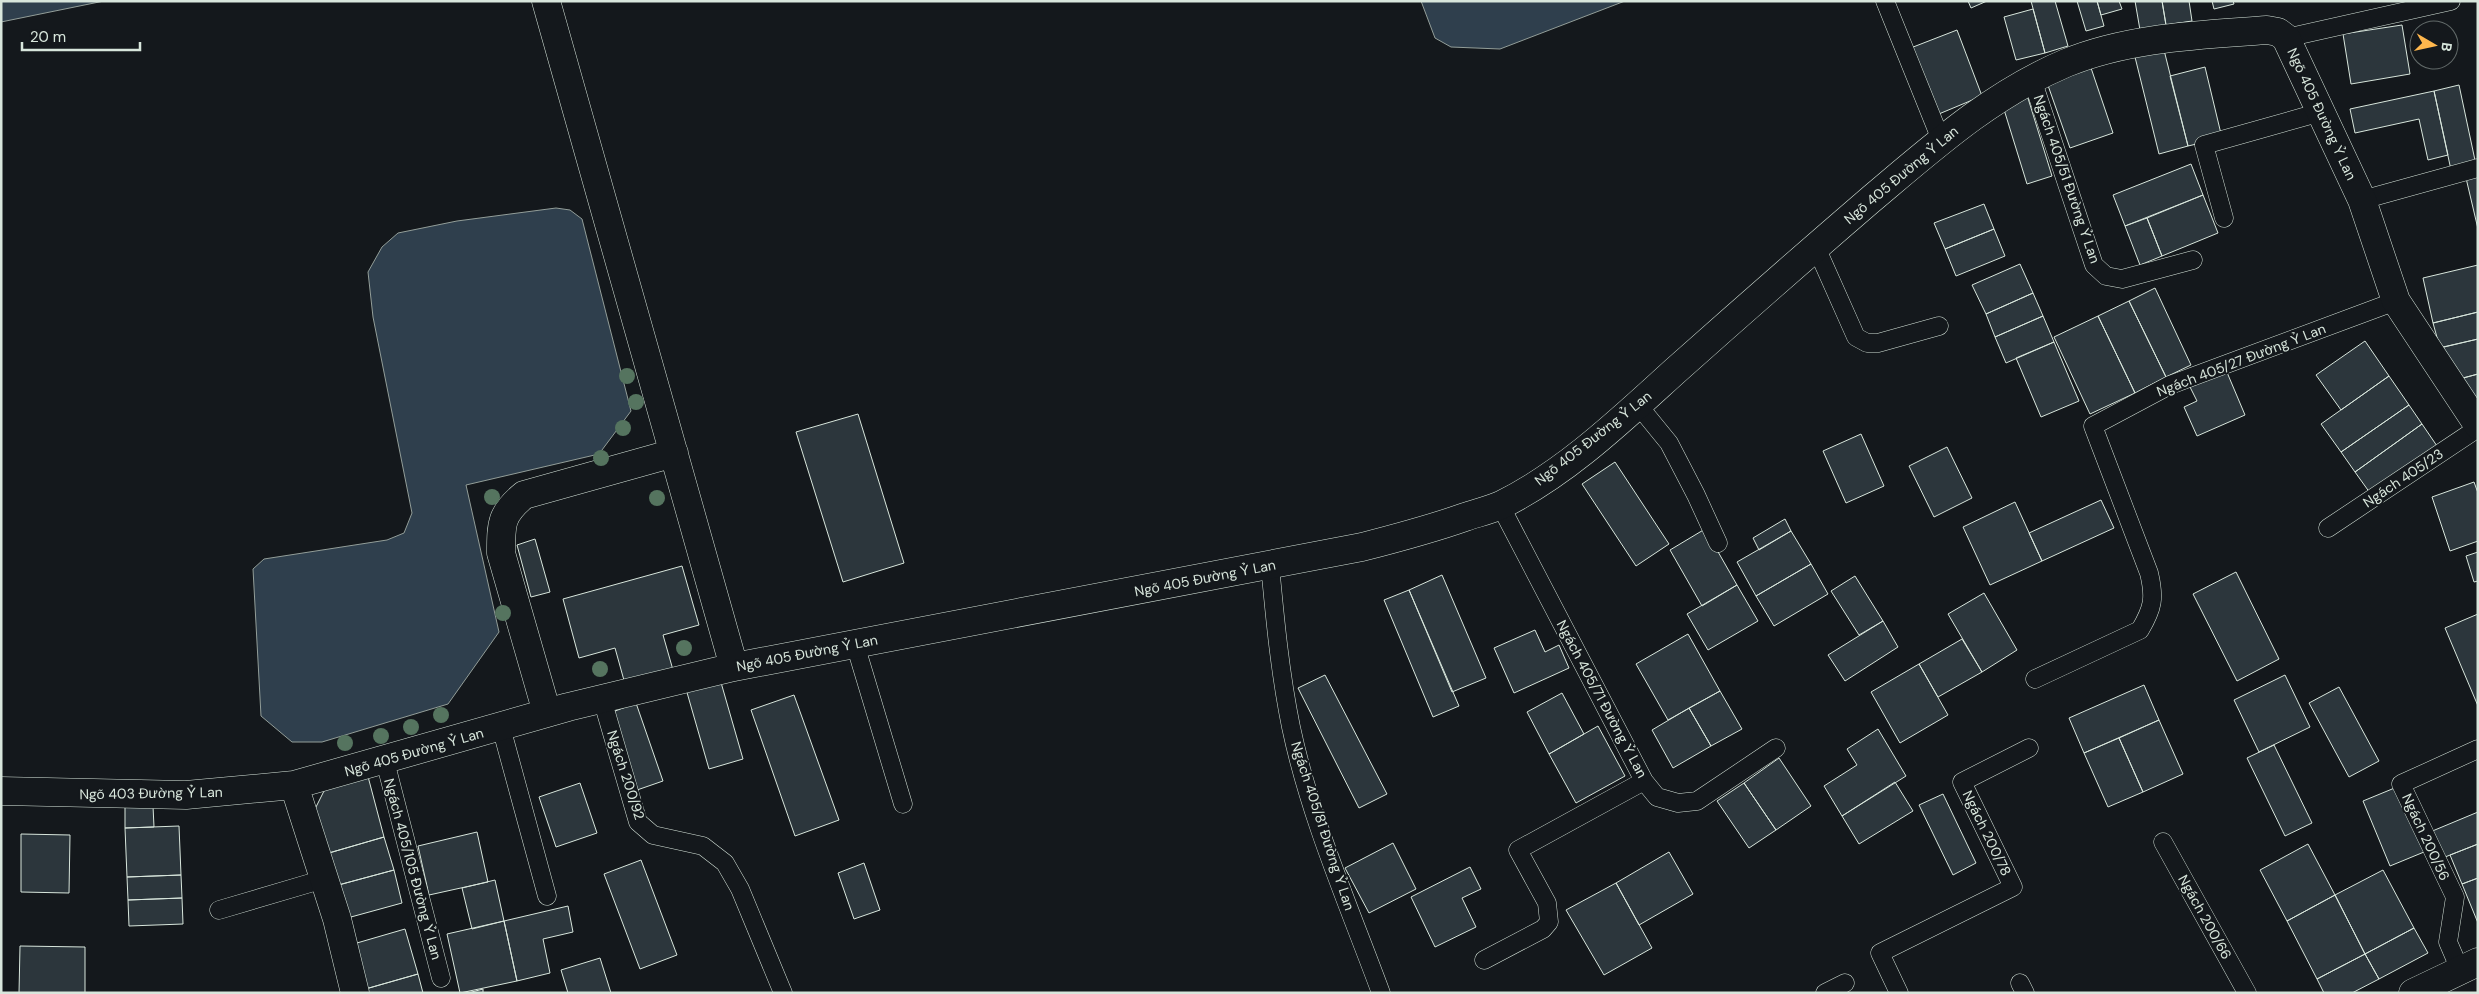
<svg xmlns="http://www.w3.org/2000/svg" width="2479" height="994" font-family="'DM Sans',sans-serif">
	<style>
		.water { fill: #2f3f4d; stroke: #939e99 }
		.building { fill: #2c363c; stroke: #d8e6dc }
		.lines { fill: none; stroke-linecap: round; stroke-linejoin: round }
		.lane-casing { stroke: #d8e6dc; stroke-width: 19 }
		.street-casing { stroke: #d8e6dc; stroke-width: 29 }
		.lane { stroke: #14181c; stroke-width: 18 }
		.street { stroke: #14181c; stroke-width: 28 }
		.tree { fill: #55745f }
		.labels { text-anchor: middle; dominant-baseline: central; stroke-width: 4; stroke-linejoin: round; paint-order: stroke }
		.street-label { font-size: 14px; fill: #d8e6dc; stroke: #14181c }
	</style>
	<rect width="100%" height="100%" fill="#14181c"/>
	<!-- water -->
	<path class="water" d="M1 1H104L1 22Z
		M1421 1H1625L1500 49 1451 47 1435 38Z
		M556 208 570 210 582 219 631 411 599 454 466 485 499 632 448 704 322 742H292L261 716 253 569 264 559 387 540 404 533 412 513 373 317 368 272 382 247 398 233 457 221Z"/>
	<!-- building -->
	<path class="building" d="M1968 1H1987L1971 8Z
		M2031 1H2055L2068 46 2045 53Z
		M2077 1H2097L2104 26 2086 31Z
		M2097 1H2119L2122 9 2101 15Z
		M2135 1H2162L2166 25 2140 30Z
		M2162 1H2189L2192 21 2166 25Z
		M2212 1H2233L2234 4 2214 9Z
		M2033 9 2045 53 2016 60 2004 17Z
		M2402 25 2410 74 2351 84 2343 34Z
		M1957 30 1982 96 1934 116 1908 49Z
		M2163 46 2188 146 2159 154 2134 53Z
		M2088 59 2113 133 2070 148 2044 74Z
		M2205 67 2222 138 2188 146 2170 76Z
		M2459 85 2476 165 2451 170 2434 91Z
		M2434 91 2448 155 2428 160 2419 119 2355 133 2350 109Z
		M2027 95 2052 176 2027 184 2002 103Z
		M2191 164 2203 195 2125 226 2113 195Z
		M2478 175V229L2466 178Z
		M2203 195 2218 233 2162 256 2147 218Z
		M1984 204 1994 229 1945 249 1934 223Z
		M2147 218 2162 256 2140 265 2125 226Z
		M1994 229 2005 256 1956 276 1945 249Z
		M2020 264 2033 293 1986 314 1972 285Z
		M2478 265V312L2433 323 2423 278Z
		M2155 288 2191 365 2166 377 2129 301Z
		M2033 293 2043 316 1995 337 1986 314Z
		M2129 301 2166 377 2135 393 2098 316Z
		M2478 312V339L2440 348 2433 323Z
		M2043 316 2054 342 2006 363 1995 337Z
		M2098 316 2135 393 2090 414 2054 337Z
		M2478 339V374L2451 381 2443 347Z
		M2365 341 2389 376 2341 410 2316 375Z
		M2054 342 2079 401 2041 417 2016 358Z
		M2226 370 2245 415 2197 436 2184 407 2197 401 2190 387Z
		M2478 374V408L2460 379Z
		M2389 376 2409 405 2341 452 2321 424Z
		M2409 405 2422 424 2355 472 2341 452Z
		M858 414 904 563 843 582 796 432Z
		M2422 424 2437 446 2370 493 2355 472Z
		M1861 434 1884 486 1846 503 1823 451Z
		M1947 447 1972 498 1934 517 1909 466Z
		M1615 462 1669 544 1636 566 1582 484Z
		M2474 482 2478 493V541L2450 551 2432 497Z
		M2101 500 2114 528 2042 561 2029 533Z
		M2015 502 2042 561 1990 585 1963 527Z
		M1785 519 1791 531 1759 550 1753 538Z
		M1705 529 1737 585 1702 606 1670 550Z
		M1791 531 1811 564 1756 596 1737 562Z
		M535 539 550 592 531 597 517 545Z
		M2478 552V581L2474 582 2466 556Z
		M1811 564 1828 594 1774 626 1756 596Z
		M682 566 699 625 663 635 673 670 625 684 615 648 579 658 563 599Z
		M2236 572 2279 659 2237 681 2193 594Z
		M1442 575 1486 678 1452 692 1409 590Z
		M1855 576 1883 621 1859 635 1831 591Z
		M1737 585 1758 621 1708 650 1687 614Z
		M1409 590 1459 706 1433 717 1384 600Z
		M1984 593 2017 650 1982 672 1948 614Z
		M2478 614V706L2445 628Z
		M1883 621 1898 647 1845 681 1828 655Z
		M1535 630 1545 652 1559 645 1569 668 1514 693 1494 648Z
		M1688 634 1720 691 1668 720 1636 664Z
		M1962 639 1982 672 1938 697 1919 664Z
		M1919 664 1948 715 1900 743 1871 692Z
		M1325 675 1387 794 1359 808 1298 688Z
		M2285 675 2310 727 2259 752 2234 700Z
		M720 679 743 759 709 769 686 689Z
		M2144 685 2159 720 2084 753 2069 718Z
		M2339 687 2379 761 2349 777 2309 703Z
		M1720 691 1742 729 1711 746 1689 708Z
		M1562 693 1584 734 1549 754 1527 712Z
		M794 695 839 820 795 836 751 710Z
		M636 703 663 781 637 790 610 713Z
		M1689 708 1711 746 1673 768 1652 730Z
		M2159 720 2183 774 2143 792 2119 738Z
		M1598 726 1625 776 1576 803 1549 754Z
		M1878 729 1906 776 1842 816 1824 786 1857 765 1847 749Z
		M2119 738 2143 792 2108 807 2084 753Z
		M2274 745 2312 823 2285 836 2247 758Z
		M1779 758 1811 806 1776 830 1744 783Z
		M366 769 384 837 322 855 312 815 330 779Z
		M1895 782 1913 811 1859 844 1842 816Z
		M580 783 597 833 556 847 539 797Z
		M1744 783 1776 830 1749 848 1717 801Z
		M2397 787 2424 852 2390 866 2363 801Z
		M1943 794 1976 863 1953 875 1919 805Z
		M153 806 154 827 125 828V807Z
		M2478 812V844L2440 859 2430 832Z
		M179 826 181 875 127 877 125 828Z
		M477 832 488 882 429 895 418 846Z
		M21 834 70 835 69 893 21 892Z
		M384 837 394 870 331 887 322 855Z
		M1393 843 1416 889 1369 913 1345 868Z
		M2308 844 2335 895 2287 921 2260 870Z
		M2478 844V878L2462 884 2450 855Z
		M1669 852 1693 894 1639 925 1616 883Z
		M641 860 677 955 640 969 604 874Z
		M864 863 880 910 854 919 838 873Z
		M1470 867 1481 889 1462 898 1476 927 1435 947 1411 897Z
		M394 870 402 903 340 920 331 887Z
		M2383 870 2414 928 2365 954 2335 895Z
		M181 875 182 898 128 900 127 877Z
		M2478 878V923L2462 884Z
		M495 880 504 921 472 929 462 888Z
		M1616 883 1652 948 1604 975 1566 910Z
		M2335 895 2365 954 2317 979 2287 921Z
		M182 898 183 924 129 926 128 900Z
		M568 906 573 932 543 939 550 973 517 981 504 921Z
		M504 921 517 981 460 993 447 934Z
		M2414 928 2428 953 2379 979 2365 954Z
		M405 929 418 974 362 990 350 945Z
		M20 946 85 947V993H19Z
		M2365 954 2379 979 2352 993H2324L2317 979Z
		M600 958 611 993H568L561 970Z
		M418 974 423 993H363L362 990Z
		M483 989V993H468Z"/>
	<g class="lines">
		<defs>
			<path id="lane" d="M1885 1 1941 140
				M2286 38 2451 1
				M2032 79 2094 265 2106 276 2122 279 2193 260
				M2362 200 2478 168
				M2224 218 2204 145 2321 112
				M1816 247 1856 337 1867 343H1878L1939 326
				M1638 405 1669 443 1696 495 1718 543
				M1500 505 1644 781 1657 797 1678 803 1697 801 1776 748
				M2328 528 2478 428
				M1270 565C1275 619 1280 673 1291 727 1310 818 1349 906 1381 993
				M855 644 903 804
				M2035 679 2140 630C2153 608 2155 598 2149 573L2093 426 2170 385 2396 301
				M602 699 638 822 653 835 703 846 725 863 740 889 783 993
				M501 727 547 896
				M385 761 441 978
				M2163 842 2247 993
				M219 910 324 879
				M1484 960 1543 929 1549 922 1547 903 1518 850 1644 781
				M2460 970 2448 942 2455 897 2401 784 2478 749
				M2020 983 2025 993
				M1825 993 1845 983
				M1899 993 1880 953 2013 887 1962 782 2029 748"/>
			<path id="street" d="M546 1 734 667
				M547 713 501 553C501 523 501 514 524 495L674 453
				M294 785 568 707 734 667 1362 547C1397 538 1431 529 1465 517 1477 513 1490 510 1501 505 1566 473 1622 419 1675 371 1739 314 1804 257 1869 201 1931 149 1990 95 2066 63 2129 37 2200 35 2267 30L2278 32 2286 38 2362 200 2396 301 2478 425
				M1 791 186 795 294 785 337 919 355 993
				M2413 993 2478 962"/>
		</defs>
		<!-- lane casing -->
		<use href="#lane" class="lane-casing"/>
		<!-- street casing -->
		<use href="#street" class="street-casing"/>
		<!-- lane -->
		<use href="#lane" class="lane"/>
		<!-- street -->
		<use href="#street" class="street"/>
	</g>
	<!-- trees -->
	<g class="tree">
		<circle cx="627" cy="376" r="8"/>
		<circle cx="636" cy="402" r="8"/>
		<circle cx="623" cy="428" r="8"/>
		<circle cx="601" cy="458" r="8"/>
		<circle cx="492" cy="497" r="8"/>
		<circle cx="657" cy="498" r="8"/>
		<circle cx="503" cy="613" r="8"/>
		<circle cx="684" cy="648" r="8"/>
		<circle cx="600" cy="669" r="8"/>
		<circle cx="441" cy="715" r="8"/>
		<circle cx="411" cy="727" r="8"/>
		<circle cx="381" cy="736" r="8"/>
		<circle cx="345" cy="743" r="8"/>
	</g>
	<g class="labels">
		<!-- street labels -->
		<g class="street-label">
			<text transform="translate(2322 114) rotate(65)">Ngõ 405 Đường Ỷ Lan</text>
			<text transform="translate(1901 175) rotate(-40)">Ngõ 405 Đường Ỷ Lan</text>
			<text transform="translate(2067 179) rotate(71)">Ngách 405/51 Đường Ỷ Lan</text>
			<text transform="translate(2241 360) rotate(-21)">Ngách 405/27 Đường Ỷ Lan</text>
			<text transform="translate(1593 438) rotate(-38)">Ngõ 405 Đường Ỷ Lan</text>
			<text transform="translate(2403 478) rotate(-34)">Ngách 405/23</text>
			<text transform="translate(1205 578) rotate(-11)">Ngõ 405 Đường Ỷ Lan</text>
			<text transform="translate(807 653) rotate(-11)">Ngõ 405 Đường Ỷ Lan</text>
			<text transform="translate(1602 699) rotate(62)">Ngách 405/71 Đường Ỷ Lan</text>
			<text transform="translate(414 752) rotate(-16)">Ngõ 405 Đường Ỷ Lan</text>
			<text transform="translate(626 775) rotate(72)">Ngách 200/92</text>
			<text transform="translate(151 793) rotate(-1)">Ngõ 403 Đường Ỷ Lan</text>
			<text transform="translate(1323 826) rotate(72)">Ngách 405/81 Đường Ỷ Lan</text>
			<text transform="translate(1987 833) rotate(64)">Ngách 200/78</text>
			<text transform="translate(2426 837) rotate(65)">Ngách 200/56</text>
			<text transform="translate(413 869) rotate(75)">Ngách 405/105 Đường Ỷ Lan</text>
			<text transform="translate(2205 917) rotate(61)">Ngách 200/66</text>
		</g>
	</g>
	<!-- border -->
	<rect width="2479" height="994" fill="none" stroke="#d8e6dc" stroke-width="5"/>
	<!-- north arrow -->
	<g transform="translate(2434 45) rotate(99)"><circle r="24" fill="#14181c" stroke="#626a69"/>
	<path d="M0-4L9 19L0 12L-9 19Z" fill="#ffb74d"/>
	<text y="-8" font-size="14" font-weight="bold" text-anchor="middle" fill="#d8e6dc">B</text>
	</g>
	<!-- scale -->
	<path d="M22 42v8h118v-8" fill="none" stroke="#d8e6dc" stroke-width="2.5"/>
	<text x="30" y="42" font-size="15" fill="#d8e6dc" stroke="#14181c" stroke-width="4" paint-order="stroke">20 m</text>
</svg>
